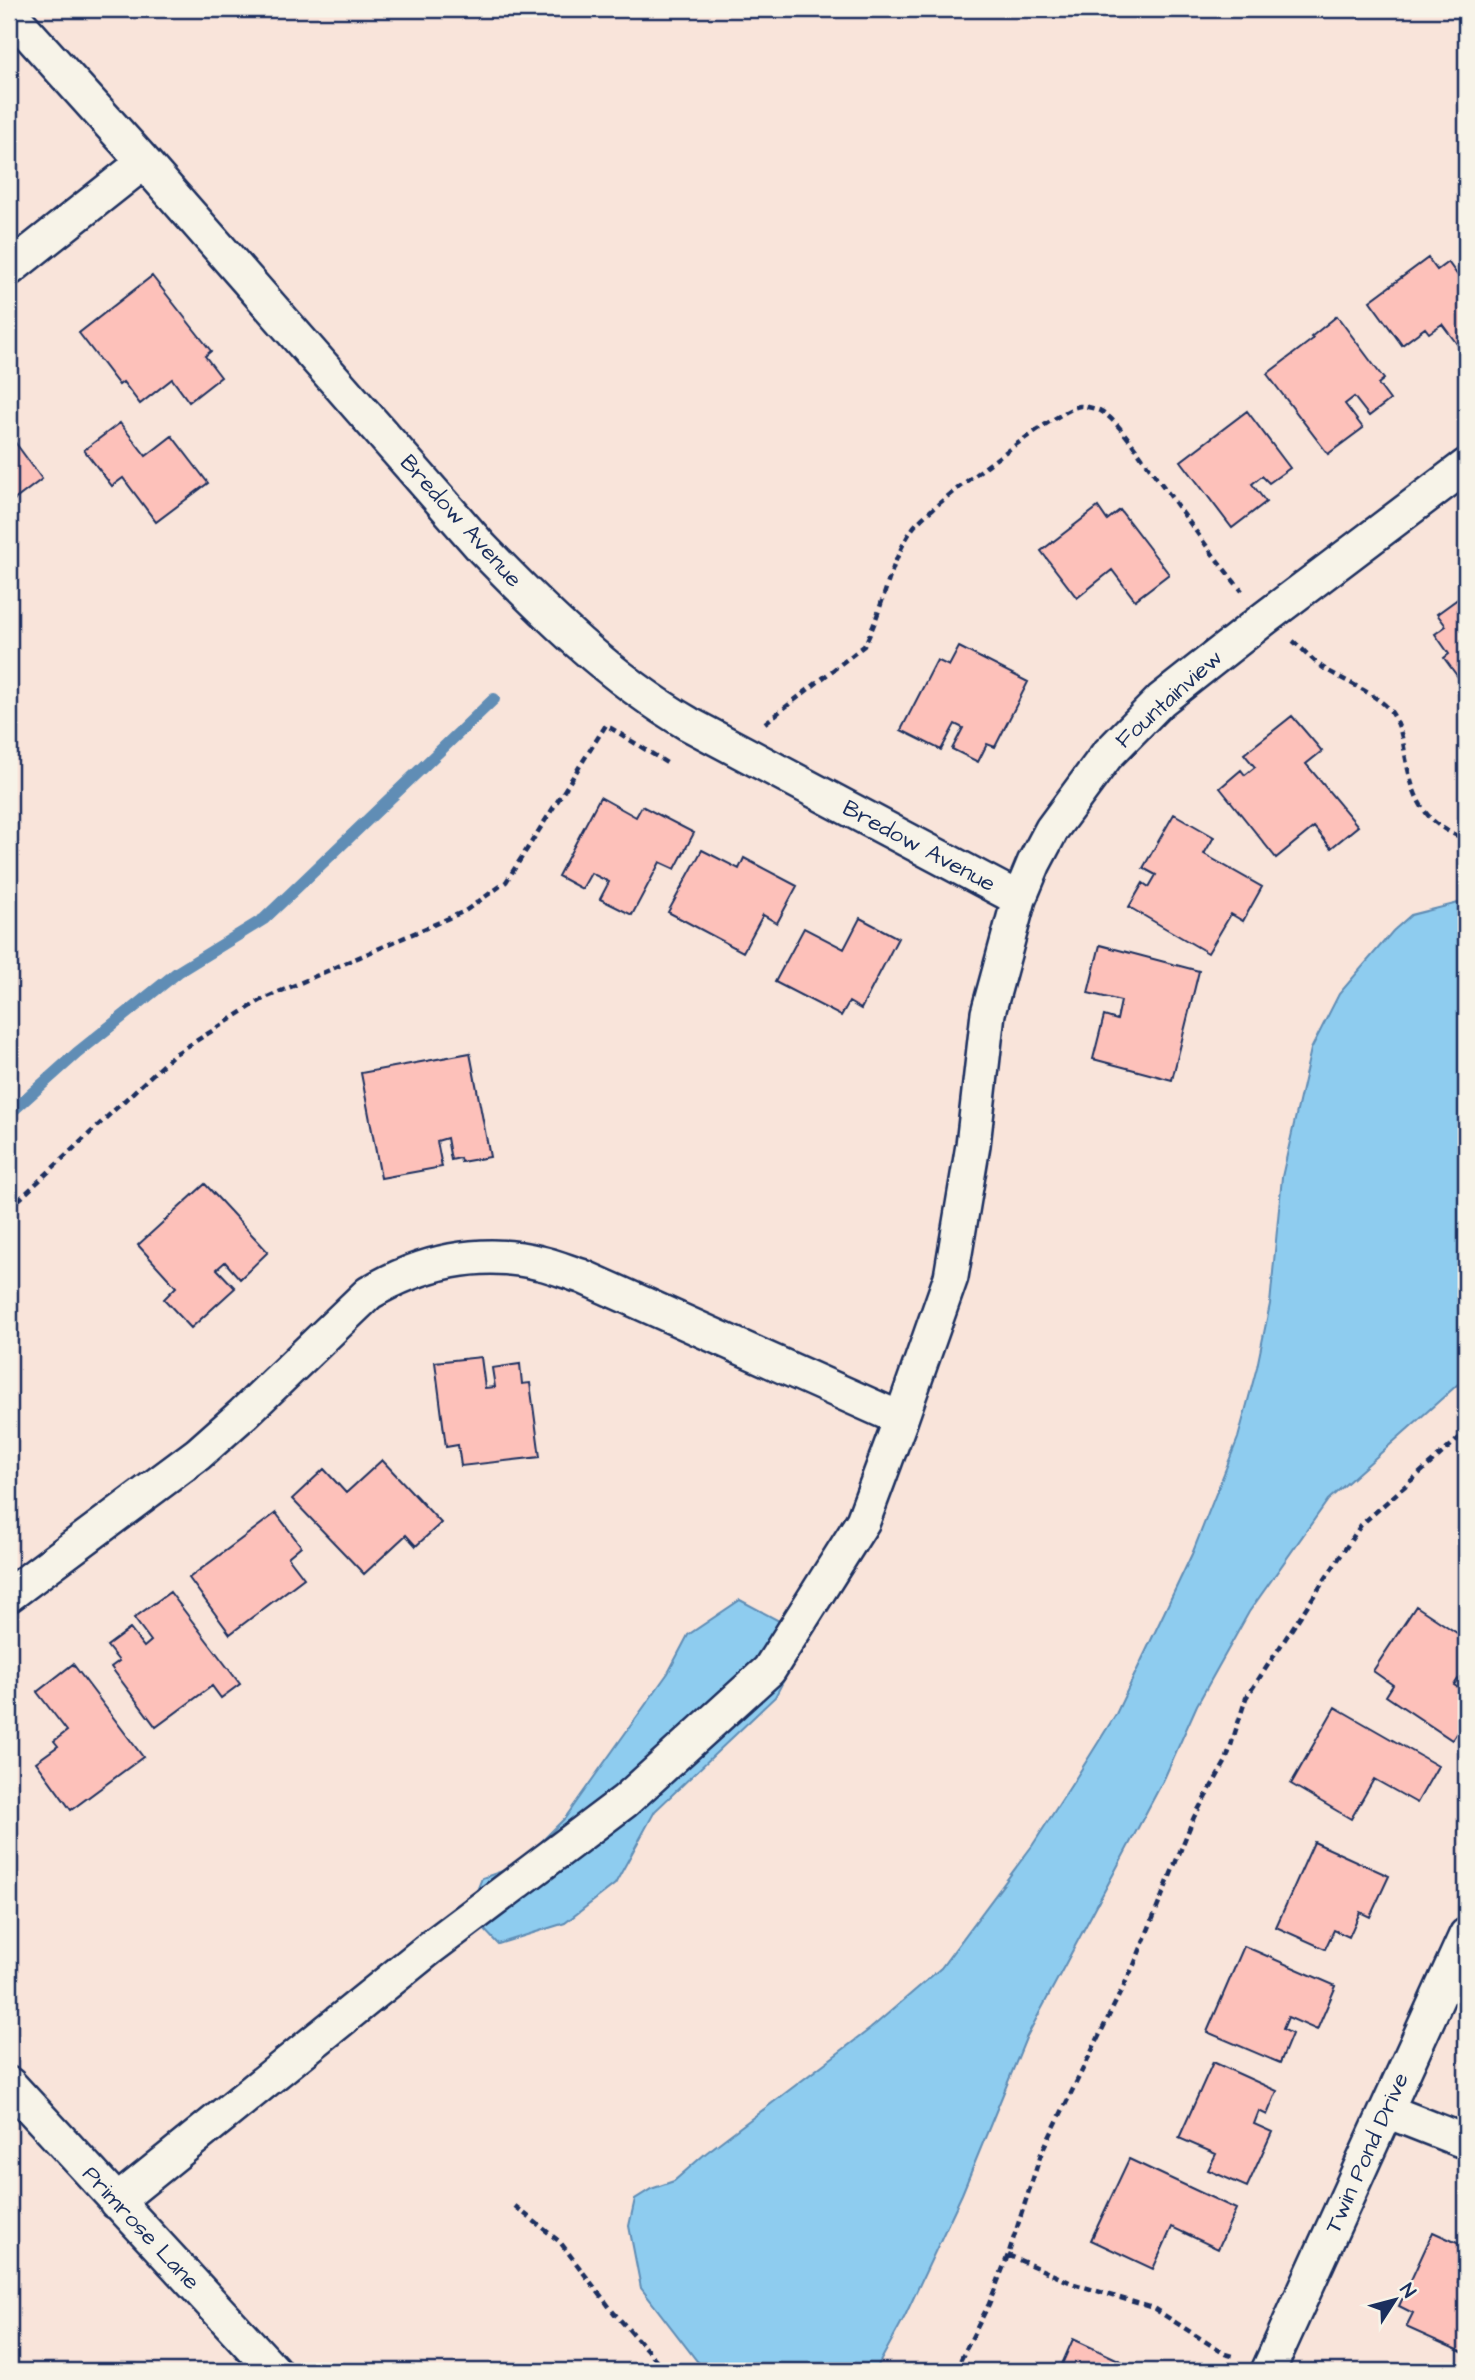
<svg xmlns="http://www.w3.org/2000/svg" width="1475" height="2380" font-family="'Architects Daughter',sans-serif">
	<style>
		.water { fill: #8eccef; stroke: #608db5; stroke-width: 2 }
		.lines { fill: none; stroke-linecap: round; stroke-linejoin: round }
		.stream { stroke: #608db5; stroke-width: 12 }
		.building { fill: #fdc1ba; stroke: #1b2f5e; stroke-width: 2 }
		.street-casing { stroke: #1b2f5e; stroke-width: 38 }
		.path { stroke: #1b2f5e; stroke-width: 4.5; stroke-dasharray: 7 5; stroke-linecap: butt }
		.street { stroke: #f7f3e8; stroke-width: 33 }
		.labels { text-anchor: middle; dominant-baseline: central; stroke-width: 7; stroke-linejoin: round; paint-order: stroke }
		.street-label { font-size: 23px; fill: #1b2f5e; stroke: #f7f3e8 }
	</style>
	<rect width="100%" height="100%" fill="#f9e4da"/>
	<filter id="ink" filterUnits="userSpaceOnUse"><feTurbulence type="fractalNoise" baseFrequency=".0143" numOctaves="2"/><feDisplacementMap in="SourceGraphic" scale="14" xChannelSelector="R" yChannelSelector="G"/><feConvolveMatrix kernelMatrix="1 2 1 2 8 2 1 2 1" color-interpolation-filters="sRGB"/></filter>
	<g filter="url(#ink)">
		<!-- water -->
		<path class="water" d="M1458 903 1466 908V1377L1328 1500 1249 1612 1197 1705 1164 1779 1026 2038 962 2194 905 2316 875 2371H708L697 2361 641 2288 629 2226 635 2199 651 2189 674 2181 706 2153 870 2029 941 1968 1032 1846 1074 1781 1116 1714 1192 1554 1238 1438 1257 1367 1270 1304 1282 1177 1311 1049 1339 994 1393 931 1411 915Z
			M740 1600 781 1622 795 1659 775 1697 655 1811 615 1884 565 1923 498 1944 479 1924 470 1908 482 1878 517 1866 565 1818 668 1673 688 1635Z"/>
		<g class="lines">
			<!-- stream -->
			<path class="stream" d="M9 1114 77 1053 178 972 264 919 494 699"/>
		</g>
		<!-- building -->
		<path class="building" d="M1428 258 1437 270 1448 262 1466 287V350L1463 352 1442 324 1429 333 1425 328 1402 345 1370 301Z
			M152 276 211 351 205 356 221 377 189 402 172 379 140 404 123 382 119 385 79 333Z
			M1337 316 1384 379 1378 384 1390 400 1369 416 1354 397 1345 404 1363 428 1328 454 1267 374 1313 339 1311 337Z
			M1247 411 1290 468 1269 483 1262 476 1252 484 1266 502 1232 528 1181 461Z
			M120 423 146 456 172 436 208 483 156 522 123 478 112 486 84 450Z
			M9 434 42 479 9 504Z
			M1098 507 1107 520 1120 510 1169 574 1135 600 1112 570 1077 598 1041 551Z
			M1466 593V688L1444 658 1449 654 1435 634 1446 626 1437 614Z
			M959 647 1028 682 995 747 987 744 978 762 952 749 963 728 955 724 941 750 901 730 937 660 949 666Z
			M1292 716 1322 751 1306 764 1358 826 1331 848 1314 827 1276 858 1220 788 1241 770 1245 775 1255 767 1244 754Z
			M600 797 636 817 642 806 694 833 675 869 660 862 632 915 600 899 609 882 591 873 582 889 558 876Z
			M1174 814 1214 837 1204 854 1262 887 1243 921 1231 914 1208 953 1129 907 1143 883 1149 887 1156 875 1143 868Z
			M702 850 739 869 744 858 797 886 777 923 763 915 743 952 668 912Z
			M860 918 898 938 861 1009 849 1002 841 1016 775 982 804 928 844 949Z
			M1100 945 1199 971 1172 1080 1093 1059 1104 1016 1117 1020 1121 1001 1088 993Z
			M470 1053 490 1157 461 1162 460 1158 451 1160 447 1138 437 1141 442 1167 381 1178 361 1073Z
			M205 1184 268 1252 240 1279 225 1262 217 1269 235 1288 191 1328 164 1299 176 1287 138 1245Z
			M481 1357 485 1388 495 1387 492 1368 520 1364 522 1384 530 1383 540 1457 461 1466 458 1445 446 1447 435 1362Z
			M382 1460 441 1523 416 1546 406 1535 364 1574 292 1499 324 1469 346 1493Z
			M276 1513 301 1546 288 1557 304 1578 230 1634 189 1578Z
			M170 1592 240 1684 221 1698 212 1686 156 1727 111 1667 119 1661 107 1646 130 1629 144 1647 151 1641 134 1618Z
			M1416 1606 1466 1639V1684L1458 1679 1454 1685 1466 1693V1719L1452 1740 1386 1696 1393 1685 1373 1671Z
			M73 1664 143 1757 71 1810 36 1762 58 1746 54 1741 67 1731 37 1692Z
			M1335 1707 1438 1766 1417 1803 1374 1779 1351 1819 1291 1784Z
			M1314 1842 1389 1876 1370 1917 1360 1912 1349 1937 1334 1930 1325 1949 1276 1927Z
			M1244 1946 1336 1986 1317 2030 1288 2017 1283 2029 1292 2034 1280 2063 1207 2032Z
			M1213 2062 1277 2091 1267 2115 1259 2111 1254 2124 1272 2132 1247 2187 1208 2170 1216 2154 1179 2138Z
			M1129 2159 1236 2209 1218 2249 1172 2227 1153 2269 1091 2240Z
			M1433 2232 1466 2247V2263L1458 2282 1466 2286V2354L1406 2327 1413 2313 1399 2306Z
			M1073 2339 1123 2362 1118 2371H1059Z"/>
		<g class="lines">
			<defs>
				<path id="street" d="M9 12 144 162 482 548C546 614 609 677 689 724L1019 899
					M9 269 144 162
					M9 1595 198 1454 243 1414 369 1293C420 1262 481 1248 540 1263 554 1266 568 1272 581 1276L901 1419 951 1277 973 1145 988 1013 1019 899 1034 863 1052 829 1106 756 1161 700 1265 618 1466 466
					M9 2084 274 2371
					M1387 2111 1466 2142
					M116 2202 430 1948 625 1801 769 1670 863 1521 901 1419
					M1268 2371 1466 1935"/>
			</defs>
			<!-- street casing -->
			<use href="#street" class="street-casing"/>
			<!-- path -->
			<path class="path" d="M1293 641C1304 650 1314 662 1325 669 1343 680 1381 696 1392 713 1400 725 1403 740 1405 754 1413 797 1422 824 1466 839
				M765 723 864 646C884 609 888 564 913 528 926 509 1060 408 1080 406 1085 406 1097 409 1101 411 1119 422 1136 450 1149 467 1180 508 1209 552 1242 591
				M9 1209 172 1056 263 999 465 911 506 882 606 725 670 765
				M515 2206 560 2242 614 2313 666 2371
				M1008 2255 1074 2284 1153 2308 1225 2354 1236 2357
				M955 2371 989 2304 1008 2255 1041 2154 1134 1965 1194 1817 1226 1761 1246 1698 1361 1525 1466 1432"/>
			<!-- street -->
			<use href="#street" class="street"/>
		</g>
	</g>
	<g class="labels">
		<!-- street labels -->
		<g class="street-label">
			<text transform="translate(461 521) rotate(48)">Bredow Avenue</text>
			<text transform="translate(1169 699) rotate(-42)">Fountainview</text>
			<text transform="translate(919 846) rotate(28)">Bredow Avenue</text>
			<text transform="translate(1367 2153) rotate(-66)">Twin Pond Drive</text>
			<text transform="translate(141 2228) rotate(47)">Primrose Lane</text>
		</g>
	</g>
	<!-- margin -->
	<rect width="1475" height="2380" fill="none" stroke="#f7f3e8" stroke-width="35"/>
	<rect x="18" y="18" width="1440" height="2345" fill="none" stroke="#1b2f5e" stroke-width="2.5" filter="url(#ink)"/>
	<!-- north arrow -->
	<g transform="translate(1395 2300) rotate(54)" stroke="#f7f3e8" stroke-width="5" paint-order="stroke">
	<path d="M0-5L12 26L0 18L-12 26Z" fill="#1b2f5e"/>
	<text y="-10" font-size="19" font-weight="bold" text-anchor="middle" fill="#1b2f5e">N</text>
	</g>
</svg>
